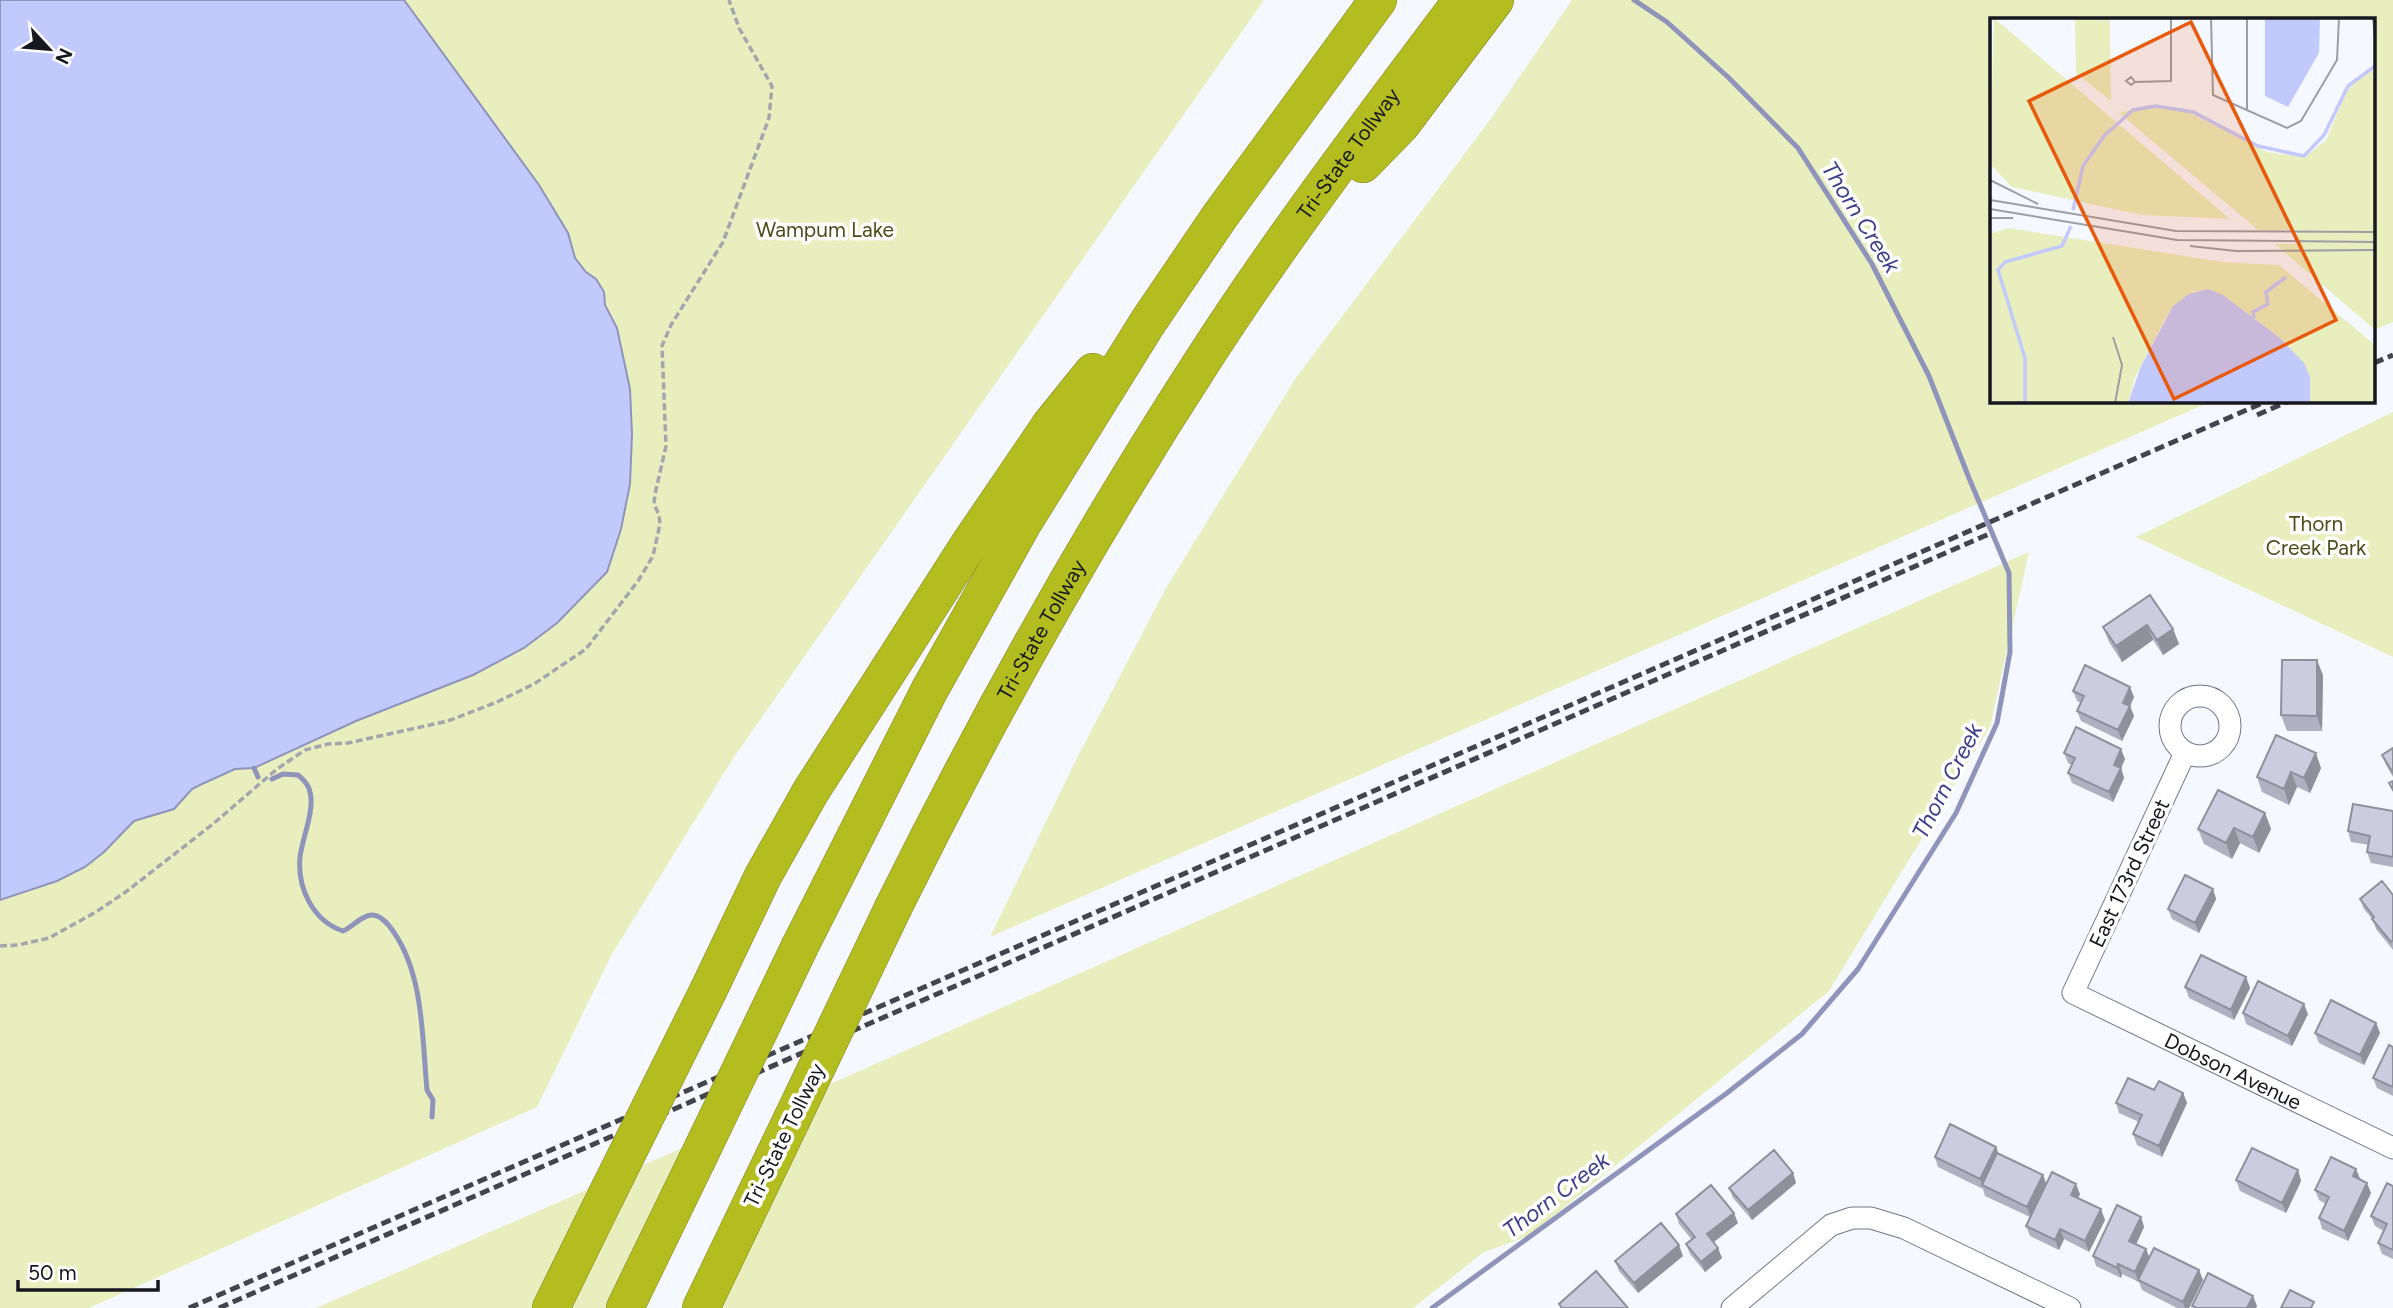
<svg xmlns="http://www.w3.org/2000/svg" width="2393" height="1308" font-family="Figtree,sans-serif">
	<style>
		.green { fill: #e8eebe }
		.water { fill: #c2c9fd; stroke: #8f94ba; stroke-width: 2 }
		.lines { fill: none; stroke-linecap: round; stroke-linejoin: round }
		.stream { stroke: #8f94ba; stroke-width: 5 }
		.minor-casing { stroke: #737686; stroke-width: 23 }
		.motorway-casing { stroke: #7d8320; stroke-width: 38 }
		.path { stroke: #a4a6ad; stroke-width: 3.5; stroke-dasharray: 7 3.5; stroke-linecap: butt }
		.minor { stroke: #fff; stroke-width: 21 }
		.motorway { stroke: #b4bd20; stroke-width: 37 }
		.rail { stroke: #44454c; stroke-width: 5; stroke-dasharray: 10 5; stroke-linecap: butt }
		.motorway-bridge-casing { stroke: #7d8320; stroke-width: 38; stroke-linecap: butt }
		.motorway-bridge { stroke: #b4bd20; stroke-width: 37 }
		.wall { fill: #afb0c0 }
		.shaded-wall { fill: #8e909c }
		.building { fill: #cbcddf; stroke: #8e909c; stroke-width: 2 }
		.labels { text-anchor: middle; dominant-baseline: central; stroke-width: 7; stroke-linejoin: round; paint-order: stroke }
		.street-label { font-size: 21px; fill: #17181f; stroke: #fff }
		.park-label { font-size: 21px; fill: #4a4e1a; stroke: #fff }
		.water-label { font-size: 23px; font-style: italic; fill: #3e3f89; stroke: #fff }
		.inset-river { fill: none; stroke: #c2c9fd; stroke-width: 3.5 }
		.inset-road { fill: none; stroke: #9d9ea5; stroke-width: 2 }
		.view { fill: #e8590c; fill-opacity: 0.15; stroke: #e8590c; stroke-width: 3.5 }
		.inset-edge { fill: none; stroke: #17181f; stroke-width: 3.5 }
	</style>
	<rect width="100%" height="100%" fill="#f6f8ff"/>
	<!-- green -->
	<path class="green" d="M404 0H1264L734 757 612 954 537 1107 89 1308H0V900L19 894 104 852 134 821 174 809 192 789 202 784 235 769 254 768 357 721 473 675 524 648 557 623 607 572 621 529 630 484 632 434 630 388 617 328 605 305 604 292 596 279 586 272 575 258 568 233 539 185Z
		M1572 0H2393V322L2374 330V19H1992V401H2212L990 937 1077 758 1166 588 1295 379 1490 120Z
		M2393 412V657L2136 537Z
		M2029 552 1990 727 1829 991 1529 1236 1484 1252 1413 1308H720L830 1084Z
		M687 1146 618 1294 646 1308H316Z"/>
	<!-- water -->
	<path class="water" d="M0 0H404L539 185 568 233 575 258 586 272 596 279 604 292 605 305 617 328 630 389 632 434 630 484 621 529 607 572 557 623 524 648 473 675 356 721 254 768 235 769 202 784 192 789 174 809 134 821 104 852 85 867 57 881 0 900Z"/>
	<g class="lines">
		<!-- stream -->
		<path class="stream" d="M254 768 258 777
			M272 779 283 774 298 775C303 779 309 786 310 792 315 810 302 839 300 857 297 888 313 921 343 931 352 927 362 915 372 915 381 915 388 924 393 931 424 975 422 1038 427 1090L433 1100 432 1117
			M1432 1308 1727 1093 1802 1034 1858 969 1956 813 1997 723 2010 652 2009 573 1969 478 1929 376 1872 264 1798 148 1729 78 1667 22 1634 0"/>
		<defs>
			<g id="minor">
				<circle cx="2200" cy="726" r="30"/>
				<path id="s1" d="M2185 753 2073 993 2393 1148"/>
				<path d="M1732 1308 1831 1225 1852 1218H1871L1904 1228 2070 1308"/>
			</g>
			<g id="motorway">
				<path d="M1363 164 1401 125 1495 0"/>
				<path id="s2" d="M894 906C988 716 1092 531 1207 354 1286 232 1375 116 1462 0"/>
				<path d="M800 946 929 691 1023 523 1148 322 1220 216 1378 0"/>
				<path d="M709 989 763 876 811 791 970 543 1051 424 1093 372"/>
				<path d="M551 1308 605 1198"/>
				<path d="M625 1308 696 1162"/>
				<path d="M701 1308 791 1121"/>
			</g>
		</defs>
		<!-- minor casing -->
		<use href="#minor" class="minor-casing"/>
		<!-- motorway casing -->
		<use href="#motorway" class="motorway-casing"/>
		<!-- path -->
		<path class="path" d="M0 946 18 945 49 938 96 912 127 891 213 824 277 769 305 750 328 744 348 743 448 721 497 702 534 684 586 649 638 581 653 556 660 524 659 515 654 504 655 494 666 446 662 346 671 325 723 242 769 118 772 86 739 28 729 0"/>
		<!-- minor -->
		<use href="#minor" class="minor"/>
		<!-- motorway -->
		<use href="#motorway" class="motorway"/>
		<!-- rail -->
		<path class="rail" d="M2374 363 2393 355
			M2257 415 2289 401
			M189 1308 2267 401
			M219 1308 1989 534"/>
		<defs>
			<path id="motorway-bridge" d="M791 1121 894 906
				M696 1162 800 946
				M605 1198 709 989"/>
		</defs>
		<!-- motorway-bridge casing -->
		<use href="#motorway-bridge" class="motorway-bridge-casing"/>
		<!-- motorway-bridge -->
		<use href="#motorway-bridge" class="motorway-bridge"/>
	</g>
	<!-- wall -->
	<path class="wall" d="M2150 595 2173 629 2179 644 2163 655 2153 640 2122 662 2109 642 2103 627Z
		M2323 675 2322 731H2287L2281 715Z
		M2073 691 2134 697 2130 706 2134 716 2122 741 2081 721 2077 711 2081 703 2077 701Z
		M2393 748V777L2386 765 2382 755Z
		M2064 753 2125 759 2121 768 2124 778 2113 802 2072 783 2068 773 2072 765 2068 763Z
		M2321 768 2310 793 2297 787 2289 805 2262 792 2257 777Z
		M2393 811V867L2371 863 2367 852 2369 845 2351 842 2348 831Z
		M2265 813 2271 829 2259 853 2240 843 2232 859 2204 844 2198 829Z
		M2213 889 2216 899 2199 933 2172 919 2168 909Z
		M2393 895V950L2376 929 2373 920 2364 909 2360 899Z
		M2246 977 2250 988 2234 1020 2189 998 2185 987Z
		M2243 1013 2308 1014 2292 1046 2246 1024Z
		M2376 1023 2380 1033 2364 1065 2319 1043 2315 1033Z
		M2393 1047V1096L2377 1088 2373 1078Z
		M2183 1093 2187 1103 2162 1157 2137 1145 2133 1134 2139 1122 2119 1113 2116 1103Z
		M1998 1153 2043 1175 2046 1185 2080 1194 2078 1198 2105 1220 2089 1252 2064 1239 2059 1250 2030 1236 2026 1226 2030 1217 1985 1196 1983 1189 1938 1167 1935 1157Z
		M2356 1169 2360 1179 2371 1193 2348 1241 2322 1229 2319 1218 2326 1204 2319 1200 2315 1190Z
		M2298 1170 2301 1181 2286 1213 2240 1191 2236 1180Z
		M1793 1173 1796 1183 1752 1220 1733 1198 1729 1188Z
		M2393 1186V1259L2382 1254 2378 1243 2384 1231 2375 1226 2371 1216Z
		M1676 1214 1738 1223 1714 1242 1722 1258 1705 1272 1690 1254 1686 1244 1692 1240 1679 1224Z
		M2141 1217 2144 1227 2136 1244 2146 1249 2149 1257 2199 1270 2203 1280 2189 1308H2177L2142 1290 2139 1282 2122 1274 2121 1278 2096 1266 2093 1256Z
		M1683 1256 1638 1293 1619 1271 1615 1261Z"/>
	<!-- shaded-wall -->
	<path class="shaded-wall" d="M2147 625 2153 640 2122 662 2116 646Z
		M2173 629 2179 644 2163 655 2157 640Z
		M2317 660 2323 675 2322 731 2317 716Z
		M2130 687 2134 697 2130 706 2134 716 2122 741 2118 730 2123 703Z
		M2121 749 2125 759 2121 768 2124 778 2113 802 2109 792 2114 765Z
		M2316 753 2321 768 2310 793 2304 778Z
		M2291 772 2297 787 2289 805 2284 789Z
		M2265 813 2271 829 2259 853 2253 837Z
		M2234 828 2240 843 2232 859 2226 843Z
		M2213 889 2216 899 2199 933 2195 923Z
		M2246 977 2250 988 2234 1020 2231 1010Z
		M2304 1004 2308 1014 2292 1046 2288 1036Z
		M2376 1023 2380 1033 2364 1065 2360 1055Z
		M2183 1093 2187 1103 2162 1157 2159 1146Z
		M1996 1147 2000 1157 1983 1186 1980 1179Z
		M2356 1169 2360 1179 2353 1176Z
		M2298 1170 2301 1181 2286 1213 2282 1203Z
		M1793 1173 1796 1183 1752 1220 1748 1210Z
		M2043 1175 2047 1186 2031 1218 2027 1207Z
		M2367 1183 2371 1193 2348 1241 2344 1231Z
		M2076 1184 2080 1194 2075 1205 2071 1195Z
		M2101 1209 2105 1220 2089 1252 2085 1241Z
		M1734 1213 1738 1223 1711 1244 1707 1234Z
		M2141 1217 2144 1227 2133 1251 2129 1241Z
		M2060 1229 2064 1239 2059 1250 2055 1240Z
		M1679 1245 1683 1256 1638 1293 1634 1283Z
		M1718 1248 1722 1258 1705 1272 1701 1262Z
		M2146 1249 2150 1259 2138 1280 2135 1272Z
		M2118 1264 2122 1274 2121 1278 2117 1268Z
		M2199 1270 2203 1280 2189 1308H2185L2183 1302Z
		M2253 1296 2257 1306 2256 1308H2247Z"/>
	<!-- building -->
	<path class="building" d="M2150 595 2173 629 2157 640 2147 625 2116 646 2103 627Z
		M2282 660H2317V716L2281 715Z
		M2085 665 2130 687 2123 703 2130 706 2118 730 2077 711 2084 696 2073 691Z
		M2076 727 2121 749 2114 765 2121 768 2109 792 2068 773 2075 758 2064 753Z
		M2276 735 2316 753 2304 778 2291 772 2284 789 2257 777Z
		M2393 748V773L2382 755Z
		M2393 781V790L2389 783Z
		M2218 790 2265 813 2253 837 2234 828 2226 843 2198 829Z
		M2353 804 2393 811V857L2367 852 2370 836 2348 831Z
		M2185 875 2213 889 2195 923 2168 909Z
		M2382 881 2393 895V940L2391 942 2372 919 2374 917 2360 899Z
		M2201 955 2246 977 2231 1010 2185 987Z
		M2258 981 2304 1004 2288 1036 2243 1013Z
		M2331 1000 2376 1023 2360 1055 2315 1033Z
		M2389 1045 2393 1047V1087L2373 1078Z
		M2128 1078 2154 1090 2159 1081 2183 1093 2159 1146 2133 1134 2142 1115 2116 1103Z
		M1950 1124 1996 1147 1980 1179 1935 1157Z
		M2252 1148 2298 1170 2282 1203 2236 1180Z
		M1774 1150 1793 1173 1748 1210 1729 1188Z
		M1997 1153 2043 1175 2027 1207 1982 1185Z
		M2331 1157 2356 1169 2353 1176 2367 1183 2344 1231 2319 1218 2329 1197 2315 1190Z
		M2052 1172 2076 1184 2071 1195 2101 1209 2085 1241 2060 1229 2055 1240 2026 1226Z
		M2387 1183 2393 1186V1250L2378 1243 2387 1224 2371 1216Z
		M1711 1185 1734 1213 1707 1234 1718 1248 1701 1262 1686 1244 1695 1237 1676 1214Z
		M2117 1205 2141 1217 2129 1241 2146 1249 2135 1272 2118 1264 2117 1268 2093 1256Z
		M1661 1223 1679 1245 1634 1283 1615 1261Z
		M2154 1248 2199 1270 2183 1302 2138 1280Z
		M1596 1271 1628 1308H1562L1559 1304Z
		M2208 1273 2253 1296 2247 1308H2197L2192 1306Z
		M2290 1290 2314 1302 2311 1308H2281Z"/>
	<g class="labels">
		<!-- street labels -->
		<g class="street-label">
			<text stroke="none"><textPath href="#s2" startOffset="880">Tri-State Tollway</textPath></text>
			<text stroke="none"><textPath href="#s2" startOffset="313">Tri-State Tollway</textPath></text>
			<text transform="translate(2129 873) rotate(-65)">East 173rd Street</text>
			<text stroke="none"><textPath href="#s1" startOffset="443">Dobson Avenue</textPath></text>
			<text transform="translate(784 1135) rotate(-64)">Tri-State Tollway</text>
		</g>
		<!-- park labels -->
		<g class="park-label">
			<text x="825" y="229">Wampum Lake</text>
			<text x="2316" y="523">Thorn<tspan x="2316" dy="24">Creek Park</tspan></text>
		</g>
		<!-- water labels -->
		<g class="water-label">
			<text transform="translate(1861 217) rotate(58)">Thorn Creek</text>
			<text transform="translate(1947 781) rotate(-63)">Thorn Creek</text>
			<text transform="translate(1556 1195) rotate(-37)">Thorn Creek</text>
		</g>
	</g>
	<!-- overview -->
	<g transform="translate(1990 18)">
		<rect width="385" height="385" fill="#f6f8ff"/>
		<path d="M4 0 240 201 152 197 22 169 0 146ZM85 0H120L121 83 86 55ZM385 51V312L285 226H307V212H268L129 95 153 89 196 93 277 134 315 139 336 122 356 74 369 59ZM18 210 233 244 289 247 385 327V385H320L319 357 290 320 233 277 206 273 183 288 174 303 145 360 138 385H0V216Z" fill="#e8eebe"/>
		<path d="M275 0H330L329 35 298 89 275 78ZM218 271 233 277 290 320 314 345 320 359V385H138L151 348 183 288 199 276Z" fill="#c2c9fd"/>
		<path class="inset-river" d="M83 192 93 148 114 118 143 92 166 88 203 94 268 128 314 138 334 117 358 68 385 48M264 300 263 294 278 286 276 274 296 259M35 385V340L8 252 15 244 72 228 81 208"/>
		<path class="inset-road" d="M221 0 223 77 297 110 311 103 347 42 349 0M257 0V93M383 0 385 22M145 64 141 59 136 63 141 67 145 64 181 63V0M0 162 48 186M0 182 186 213 385 214M0 191 187 222 385 224M0 200H23M200 228 246 233 385 232M123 319 132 347 125 385"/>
		<path class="view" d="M201 4 346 302 184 381 39 83Z"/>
		<rect width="385" height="385" class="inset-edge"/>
	</g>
	<!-- north arrow -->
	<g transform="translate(49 49) rotate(116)" stroke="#ffffff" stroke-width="5" paint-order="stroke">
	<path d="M0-5L12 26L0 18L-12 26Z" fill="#17181f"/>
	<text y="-10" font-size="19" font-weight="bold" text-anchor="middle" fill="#17181f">N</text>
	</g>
	<!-- scale -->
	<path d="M18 1280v10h140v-10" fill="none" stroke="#17181f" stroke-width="3.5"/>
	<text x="28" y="1280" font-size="21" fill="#17181f" stroke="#ffffff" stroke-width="5" paint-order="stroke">50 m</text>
</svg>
